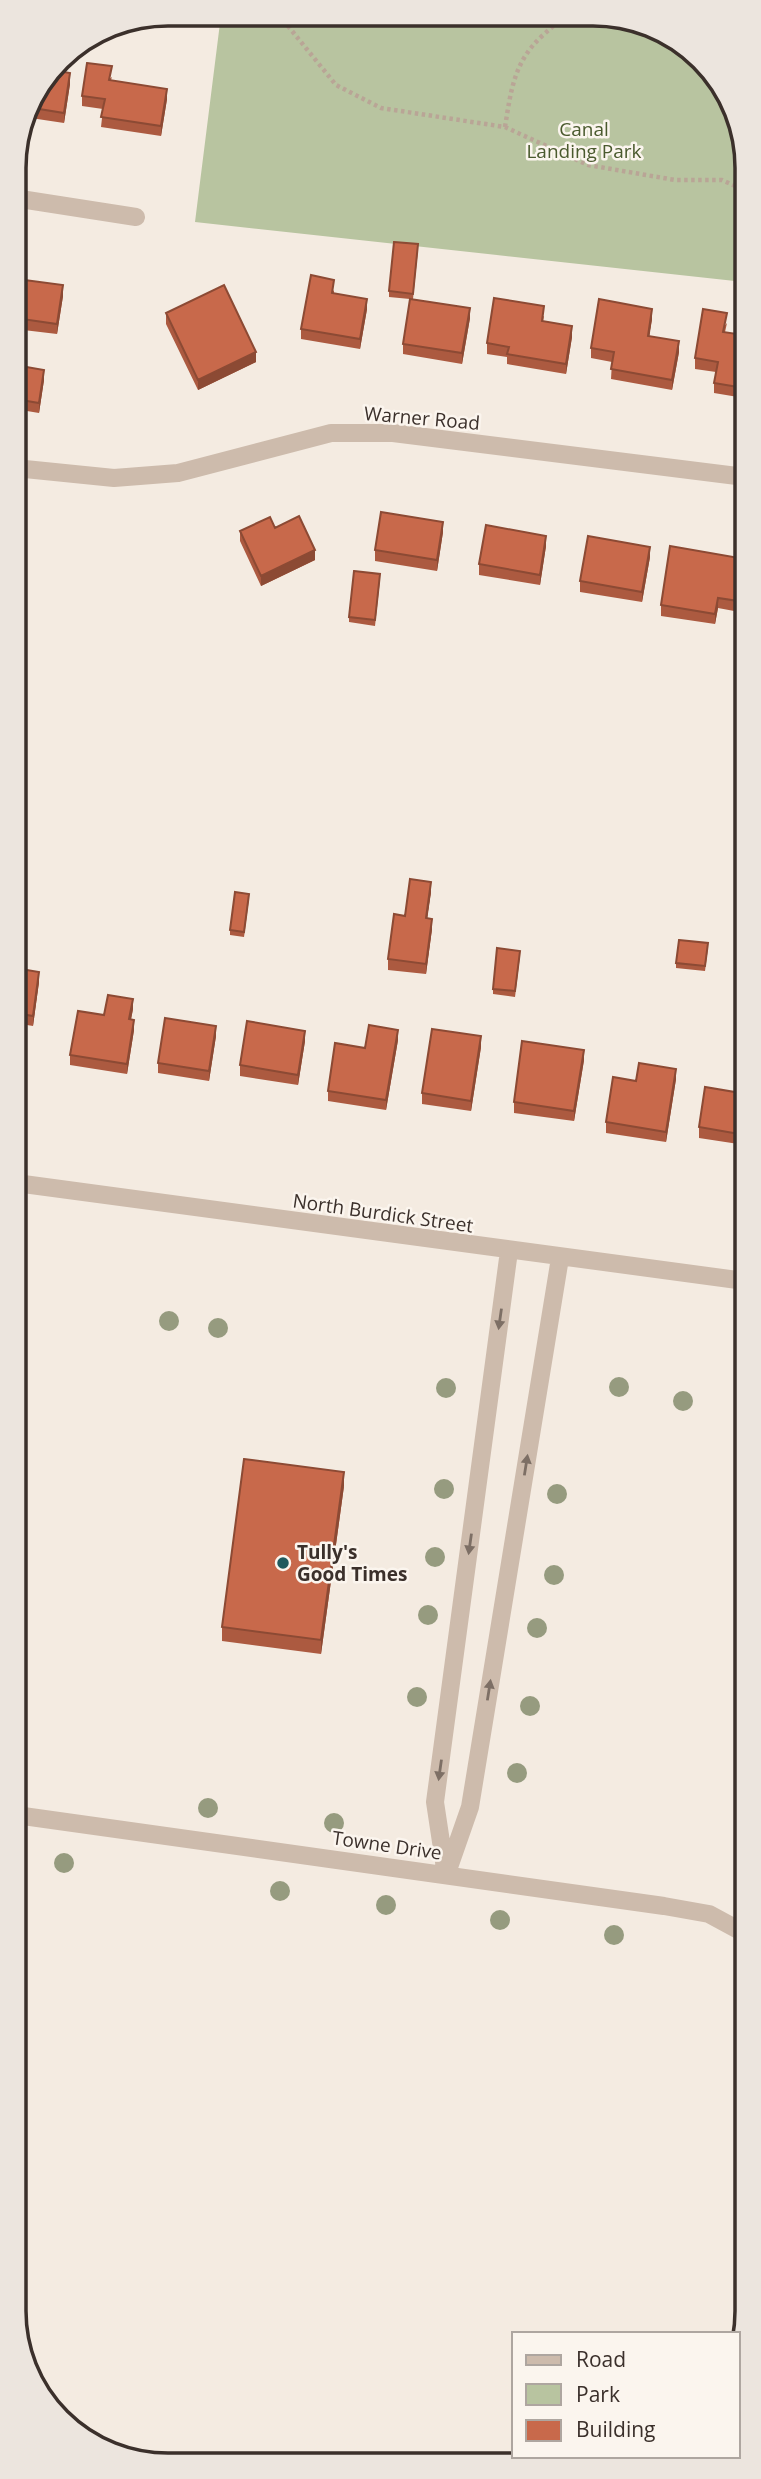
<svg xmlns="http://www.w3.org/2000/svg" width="761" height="2479" font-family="'Open Sans',sans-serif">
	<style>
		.green { fill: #b8c4a0 }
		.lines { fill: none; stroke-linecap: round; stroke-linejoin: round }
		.path { stroke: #b9a596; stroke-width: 4.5; stroke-dasharray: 3.5 3.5; stroke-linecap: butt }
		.minor { stroke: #cdbbac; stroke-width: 18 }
		.tree { fill: #969b7f }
		.wall { fill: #ac5a40 }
		.shaded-wall { fill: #8c4a34 }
		.building { fill: #c8694b; stroke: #8c4a34; stroke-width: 2 }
		.oneway { fill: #7d6f65 }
		.poi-dot { fill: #1f5a5e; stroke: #fbf5ee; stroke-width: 2.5 }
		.labels { text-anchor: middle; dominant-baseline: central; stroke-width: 5; stroke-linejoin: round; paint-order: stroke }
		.park-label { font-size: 19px; fill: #4a5a2e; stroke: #fbf5ee }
		.street-label { font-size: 19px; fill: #3b302b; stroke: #fbf5ee }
		.poi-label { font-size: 19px; font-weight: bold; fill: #3b302b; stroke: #fbf5ee; text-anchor: start }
		.rim { fill: none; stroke: #3b302b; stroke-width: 3.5 }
	</style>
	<rect width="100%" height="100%" fill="#f4ebe1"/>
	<!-- green -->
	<path class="green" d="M171 14 623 17 702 59 744 138V282L195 222 220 23Z"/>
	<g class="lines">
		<!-- path -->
		<path class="path" d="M279 15 336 85 381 108 505 127 588 165 675 180H722L744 190
			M505 127C511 90 514 62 542 36 551 28 558 21 569 17"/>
		<!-- minor -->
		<path class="minor" d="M14 198 136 217
			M15 468 114 478 178 473 331 433H393L745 477
			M16 1183 745 1281
			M16 1815 664 1906 709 1914 746 1934
			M448 1870 470 1807 560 1258
			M446 1875 435 1802 509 1251"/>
	</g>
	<!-- trees -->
	<g class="tree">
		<circle cx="169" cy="1321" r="10"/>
		<circle cx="218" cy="1328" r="10"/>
		<circle cx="619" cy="1387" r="10"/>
		<circle cx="446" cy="1388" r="10"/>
		<circle cx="683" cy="1401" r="10"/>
		<circle cx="444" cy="1489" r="10"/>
		<circle cx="557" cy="1494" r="10"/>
		<circle cx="435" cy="1557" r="10"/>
		<circle cx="554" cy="1575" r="10"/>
		<circle cx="428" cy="1615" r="10"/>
		<circle cx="537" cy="1628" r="10"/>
		<circle cx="417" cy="1697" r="10"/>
		<circle cx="530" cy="1706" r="10"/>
		<circle cx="517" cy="1773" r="10"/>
		<circle cx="208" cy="1808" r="10"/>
		<circle cx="334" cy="1823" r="10"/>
		<circle cx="64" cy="1863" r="10"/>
		<circle cx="280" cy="1891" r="10"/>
		<circle cx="386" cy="1905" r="10"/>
		<circle cx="500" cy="1920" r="10"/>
		<circle cx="614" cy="1935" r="10"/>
	</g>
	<!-- wall -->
	<path class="wall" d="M52 70 70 84 64 123 24 117 26 109Z
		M112 77 111 80 167 99 161 136 101 127 103 109 82 106V96Z
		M418 250 413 299 470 318 462 364 403 354V344L410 299 389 297V291Z
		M14 289 63 296 57 334 15 329Z
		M334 290V293L367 309 360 349 301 339V329Z
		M166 313 256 362 198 390 166 324Z
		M544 316 543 322 572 337 566 374 507 364V357L487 354V343Z
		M652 319 649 336 679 352 672 390 611 379 612 362 591 358V348Z
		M727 323 725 332 744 335V398L714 393V383L716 372 695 369V358Z
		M15 365 44 380 39 413 15 409Z
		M275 528 315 560 261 586 240 541V531Z
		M443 532 437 571 375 561V550Z
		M546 546 540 585 479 575V564Z
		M650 557 642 602 580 592V581Z
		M745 559V613L718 608 715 624 661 616V605Z
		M380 580 375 626 349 622V617Z
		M431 892 427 918 432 929 426 974 388 970V959L405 916Z
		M249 899 244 937 230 935V930Z
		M708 948 705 971 676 968V963Z
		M520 956 515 997 493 994V989Z
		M15 968 39 982 33 1026 15 1023Z
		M133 1009 131 1019 134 1030 127 1074 70 1065V1055L104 1015Z
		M216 1036 209 1081 158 1073V1063Z
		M398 1040 386 1110 328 1101V1091L365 1048Z
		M305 1041 298 1085 240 1076V1065Z
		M481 1047 471 1111 422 1104V1093Z
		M584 1060 574 1121 514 1113V1102Z
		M745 1066V1145L699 1138V1127L735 1092Z
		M676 1079 666 1142 606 1133V1122L636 1081Z
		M344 1486 321 1654 222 1641V1627Z"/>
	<!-- shaded-wall -->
	<path class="shaded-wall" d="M70 73V84L64 123V113Z
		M167 89V99L161 136V126Z
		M63 285V296L57 334V324Z
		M367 299V309L360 349V339Z
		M470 308V318L462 364V353Z
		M652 309V319L648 346V336Z
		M572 326V337L566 374V364Z
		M679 341V352L672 390V380Z
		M256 352V362L198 390V380Z
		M44 370V380L39 413V403Z
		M443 522V532L437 571V560Z
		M546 536V546L540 585V575Z
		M650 547V557L642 602V592Z
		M315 550V560L261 586V576Z
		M718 598V608L715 624V614Z
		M431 882V892L426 928V918Z
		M432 919V929L426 974V964Z
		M39 972V982L33 1026V1016Z
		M133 999V1009L129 1030V1019Z
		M134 1020V1030L127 1074V1064Z
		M216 1026V1036L209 1081V1071Z
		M398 1030V1040L386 1110V1100Z
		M305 1031V1041L298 1085V1075Z
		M481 1036V1047L471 1111V1101Z
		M584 1050V1060L574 1121V1111Z
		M676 1069V1079L666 1142V1132Z
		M344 1472V1486L321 1654V1640Z"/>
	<!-- building -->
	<path class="building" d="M87 63 112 66 109 80 167 89 161 126 101 117 105 99 82 96Z
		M52 70 70 73 64 113 27 107Z
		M394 242 418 244 413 294 389 291Z
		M311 275 334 280 332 293 367 299 360 339 301 329Z
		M17 279 63 285 57 324 15 318 14 289Z
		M224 285 256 352 198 380 166 313Z
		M494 298 544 306 542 321 572 326 566 364 507 354 509 347 487 343Z
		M410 299 470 308 462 353 403 344Z
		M599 299 652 309 648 336 679 341 672 380 611 369 614 352 591 348Z
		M703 309 727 313 723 332 744 335V388L714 383 718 362 695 358Z
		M15 365 44 370 39 403 15 399Z
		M381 512 443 522 437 560 375 550Z
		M299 516 315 550 261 576 240 531 270 517 275 528Z
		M486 525 546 536 540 575 479 564Z
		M588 536 650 547 642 592 580 581Z
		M670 546 745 559V602L718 598 715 614 661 605Z
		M354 571 380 574 375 620 349 617Z
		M15 761 21 762 18 790H15Z
		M410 879 431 882 426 918 432 919 426 964 388 959 394 914 405 916Z
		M235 892 249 894 244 932 230 930Z
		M679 940 708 943 705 966 676 963Z
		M497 948 520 951 515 991 493 989Z
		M15 968 39 972 33 1016 15 1013Z
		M108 995 133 999 129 1019 134 1020 127 1064 70 1055 78 1011 104 1015Z
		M165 1018 216 1026 209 1071 158 1063Z
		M247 1021 305 1031 298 1075 240 1065Z
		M369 1025 398 1030 386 1100 328 1091 335 1043 365 1048Z
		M432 1029 481 1036 471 1101 422 1093Z
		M522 1041 584 1050 574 1111 514 1102Z
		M639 1063 676 1069 666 1132 606 1122 613 1077 636 1081Z
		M739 1065 745 1066V1135L699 1127 705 1087 735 1092Z
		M244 1459 344 1472 321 1640 222 1627Z"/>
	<!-- one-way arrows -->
	<defs><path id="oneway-solid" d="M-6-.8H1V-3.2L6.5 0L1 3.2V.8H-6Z" transform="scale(1.75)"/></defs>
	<g class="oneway">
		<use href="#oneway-solid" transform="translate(500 1319) rotate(98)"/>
		<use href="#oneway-solid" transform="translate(526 1465) rotate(-81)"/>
		<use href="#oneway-solid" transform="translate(470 1544) rotate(98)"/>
		<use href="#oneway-solid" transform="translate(489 1690) rotate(-81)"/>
		<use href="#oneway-solid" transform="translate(440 1770) rotate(98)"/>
	</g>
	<!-- markers -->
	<circle class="poi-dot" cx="283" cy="1563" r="7"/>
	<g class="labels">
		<!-- park labels -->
		<g class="park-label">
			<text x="584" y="129">Canal<tspan x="584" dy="22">Landing Park</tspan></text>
		</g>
		<!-- street labels -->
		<g class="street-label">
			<text transform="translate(422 418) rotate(5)">Warner Road</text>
			<text transform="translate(383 1213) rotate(8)">North Burdick Street</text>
			<text transform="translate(387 1845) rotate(8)">Towne Drive</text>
		</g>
		<!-- poi labels -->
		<g class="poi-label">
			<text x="297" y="1552">Tully's<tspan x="297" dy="22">Good Times</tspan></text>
		</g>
	</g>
	<!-- crop -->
	<path d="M0 0H761V2479H0ZM168 26H593A142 142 0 0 1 735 168V2311A142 142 0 0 1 593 2453H168A142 142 0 0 1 26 2311V168A142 142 0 0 1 168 26Z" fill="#ece5de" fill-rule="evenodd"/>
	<path class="rim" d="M168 26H593A142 142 0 0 1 735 168V2311A142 142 0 0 1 593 2453H168A142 142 0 0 1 26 2311V168A142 142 0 0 1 168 26Z"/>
	<!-- legend -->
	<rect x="512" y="2332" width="228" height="126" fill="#fbf5ee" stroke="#aea6a0" stroke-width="2"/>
	<rect x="526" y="2355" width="35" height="10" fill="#cdbbac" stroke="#aea6a0" stroke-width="2"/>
	<text x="576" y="2367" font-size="21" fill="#3b302b">Road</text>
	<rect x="526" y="2384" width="35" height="21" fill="#b8c4a0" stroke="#aea6a0" stroke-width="2"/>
	<text x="576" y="2402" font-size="21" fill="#3b302b">Park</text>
	<rect x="526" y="2420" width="35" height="21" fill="#c8694b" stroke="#aea6a0" stroke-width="2"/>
	<text x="576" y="2437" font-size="21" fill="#3b302b">Building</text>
</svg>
